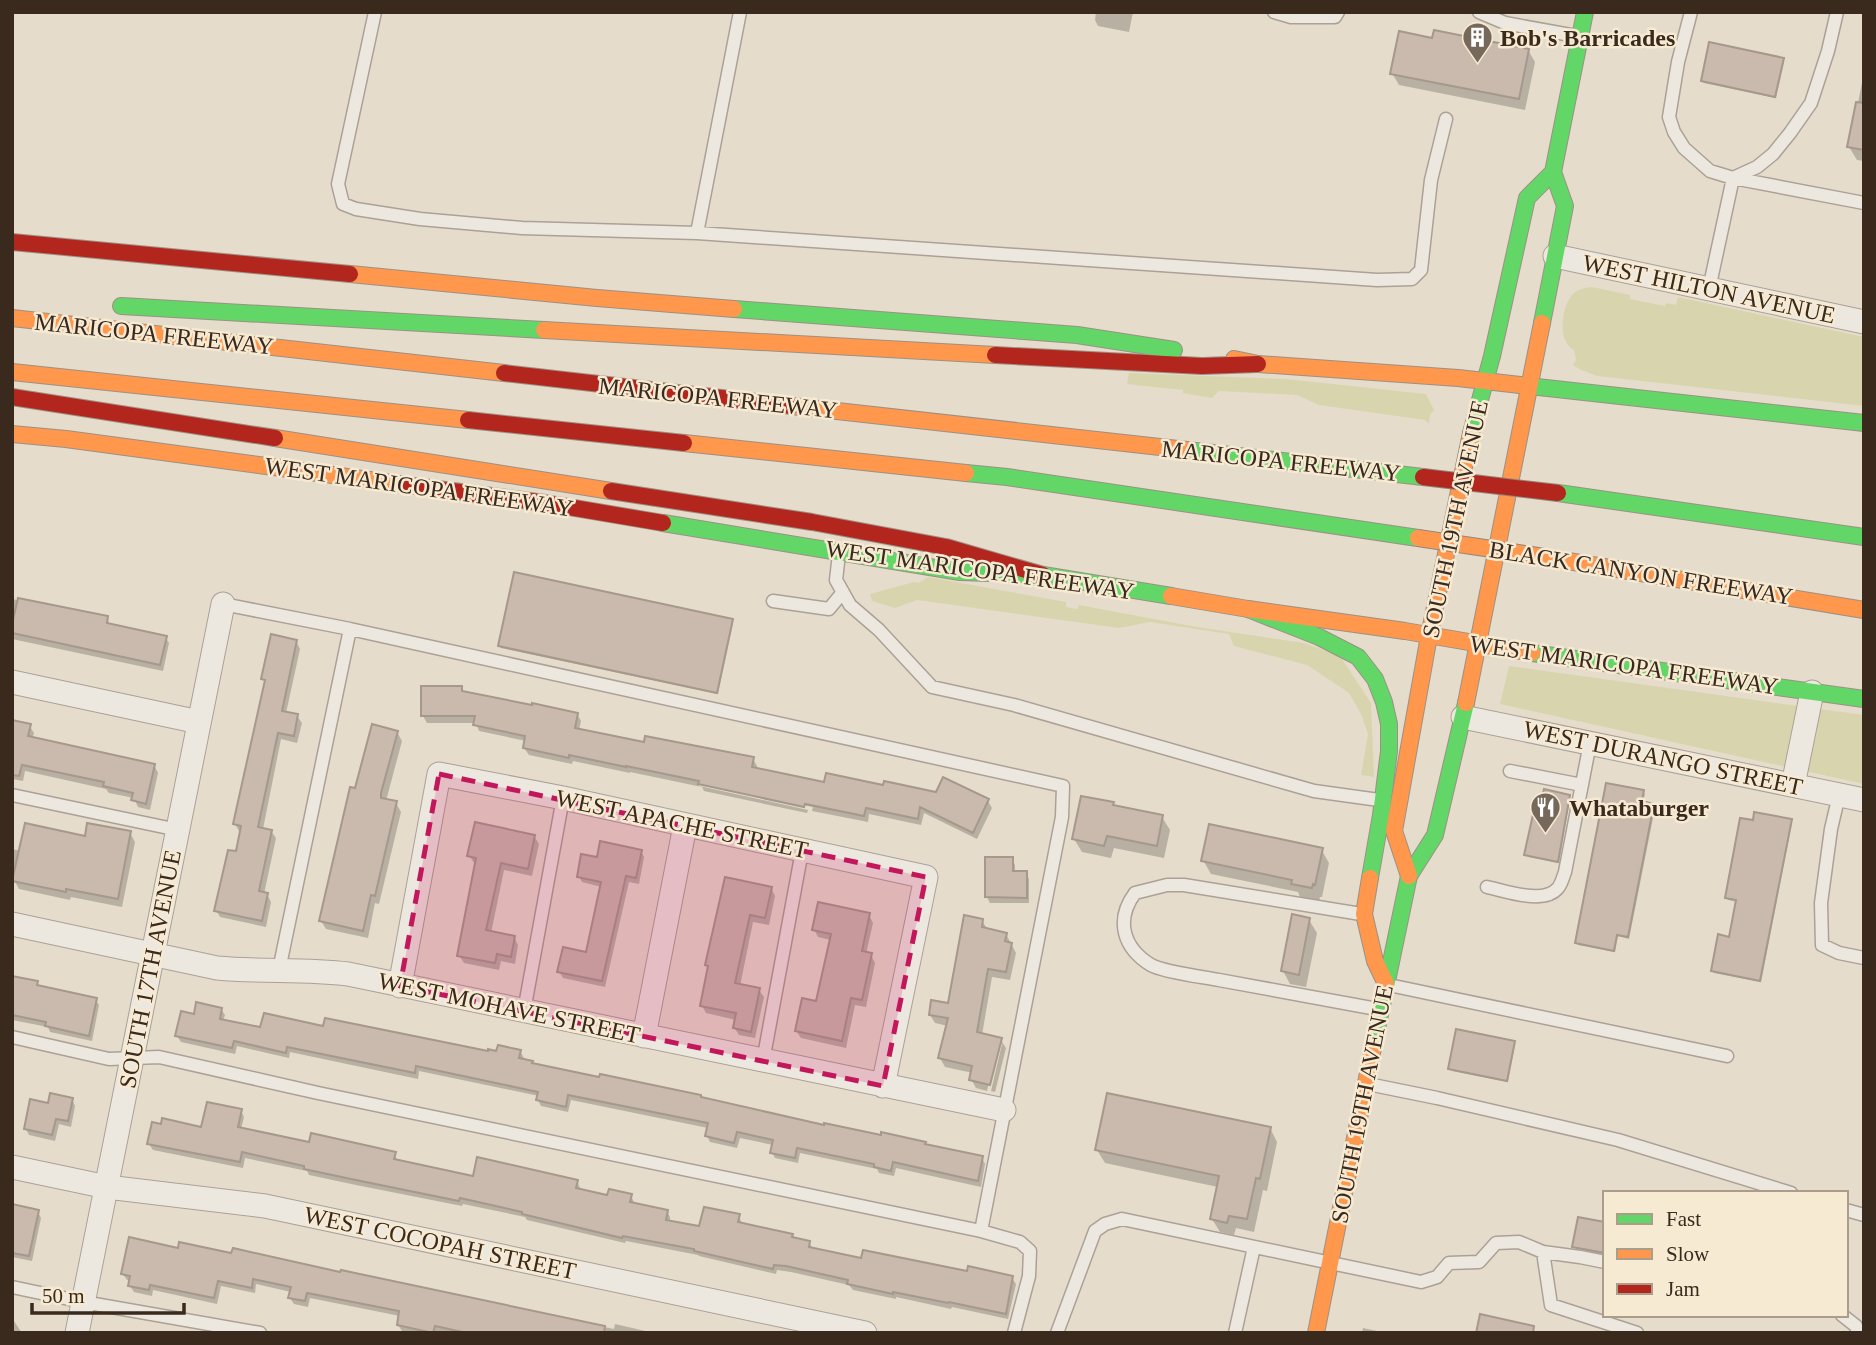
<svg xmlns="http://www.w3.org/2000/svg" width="1876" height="1345" font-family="Georgia,serif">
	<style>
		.green { fill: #d8d5ae }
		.shadow { fill: #0003 }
		.building { fill: #cabaad; stroke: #a6988c; stroke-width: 2 }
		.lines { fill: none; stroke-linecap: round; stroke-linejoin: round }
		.lane-casing { stroke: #aba196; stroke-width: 15 }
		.street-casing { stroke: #aba196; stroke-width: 25 }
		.fast-casing { stroke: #9b9185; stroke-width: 18 }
		.slow-casing { stroke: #9b9185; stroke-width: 18 }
		.jam-casing { stroke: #9b9185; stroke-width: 18 }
		.lane { stroke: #ede8df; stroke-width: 12 }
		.street { stroke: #ede8df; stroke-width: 23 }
		.fast { stroke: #63d668; stroke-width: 16 }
		.slow { stroke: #ff974d; stroke-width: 16 }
		.jam { stroke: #b3261e; stroke-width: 16 }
		.slow-bridge-casing { stroke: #91877c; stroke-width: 18; stroke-linecap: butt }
		.jam-bridge-casing { stroke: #91877c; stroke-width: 18; stroke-linecap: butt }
		.slow-bridge { stroke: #ff974d; stroke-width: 16 }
		.jam-bridge { stroke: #b3261e; stroke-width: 16 }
		.marked { fill: #c2185b; fill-opacity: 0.2; stroke: #c2185b; stroke-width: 5; stroke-dasharray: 14 9; stroke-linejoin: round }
		.labels { text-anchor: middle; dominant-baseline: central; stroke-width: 5; stroke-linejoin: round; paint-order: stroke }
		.poi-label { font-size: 24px; font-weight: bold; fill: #3a291d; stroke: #f7ead2; text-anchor: start }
		.street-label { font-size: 24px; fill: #3a291d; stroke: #f7ead2 }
	</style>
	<rect width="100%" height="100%" fill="#e6dccc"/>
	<!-- green -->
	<path class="green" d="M1592 287 1630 295V299L1665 306 1666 303 1676 305 1678 297 1864 337V406L1597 376 1581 370 1573 365 1576 360 1574 350C1557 342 1561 308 1572 295 1578 289 1584 288 1592 287Z
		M1129 373 1286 379 1426 394 1434 410 1430 415 1429 424 1425 420 1319 405 1297 395 1219 391 1212 398 1183 393V390L1127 384Z
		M928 577 1066 602V607L1077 609 1079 605 1197 627 1304 643 1340 656 1371 703 1374 777 1361 775 1368 734 1361 714 1349 693 1307 665 1234 646 1229 634 1150 622 1119 628 917 600 895 608 872 601 870 594 914 582 919 583Z
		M1509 666 1864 715V784L1500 704Z"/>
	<!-- shadow -->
	<path class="shadow" d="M1096 12H1133L1129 32 1098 26 1095 20Z
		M1434 40 1528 50 1535 62 1525 110 1399 85 1392 73Z
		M1782 60 1784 62 1776 98 1704 83 1702 80Z
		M1864 73V161L1857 160 1849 147Z
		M12 599 107 618 110 625 165 637 169 643 163 671 12 639Z
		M732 620 733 623 718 694 501 648 500 646Z
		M296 641 300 649 286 713 297 716 302 723 297 743 281 739 263 829 271 831 276 838 264 894H267L271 902 266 927 220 917 216 910 237 854 242 832 239 831 235 824 266 684 263 679Z
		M461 687 464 693 577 714 581 721 579 730 645 744 753 759 757 766 756 770 825 784 884 788 988 801 992 808 977 839 924 813 921 825 869 814 868 822 812 811 813 807 699 782V786L808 810 807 813 704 791 702 787 630 772V773L573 761 572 764 529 755 524 748 526 741 479 731 476 723H427L423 716Z
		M12 722 29 725 34 733 32 739 154 765 158 773 150 810 138 807 134 798 109 793 106 789 25 771 23 781 12 779Z
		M397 732 402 741 386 801 396 803 401 812 379 904 375 903 368 938 326 929 321 921 356 790Z
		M1643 792 1645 794 1643 803 1653 805 1655 808 1629 939 1618 936 1615 952 1578 945 1577 943Z
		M1568 796 1570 799 1559 863 1528 857 1526 854 1541 813Z
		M1113 804 1115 807 1162 817 1170 830 1164 858 1114 848 1111 858 1082 852 1074 839Z
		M1791 821 1792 823 1761 982 1714 973 1712 971 1731 939 1738 902 1728 900 1727 898Z
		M130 833 135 842 122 907 71 897 70 900 19 889 15 882 12 881V849L21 851 86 838Z
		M534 836 539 844 532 876 504 870 491 933 514 937 518 945 515 964 501 961 499 970 464 963 459 955 477 864 474 863 469 855Z
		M1321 849 1329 863 1322 897H1320L1319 901 1300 897 1298 892 1211 874 1203 860Z
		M641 851 644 857 639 884 629 882 605 987 563 978 559 971 587 954 602 887 582 882 579 876Z
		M1012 859 1015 865V873H1026L1029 879V903H990L987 897Z
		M771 888 775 896 769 925 753 922 740 986 759 990 764 997 755 1038 739 1035 734 1027 736 1020 706 1013 702 1006 709 970 706 965Z
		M869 915 873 923 866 954 871 955 875 963 866 1007 855 1005 846 1048 801 1038 796 1031 818 1003 831 940 818 937 814 929Z
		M1309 920 1317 933 1306 987 1290 984 1283 971Z
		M982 921 988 930 1006 934 1016 953 1010 980 992 977 982 1035 1000 1039 1006 1048 995 1092 991 1091 1002 1044H998L987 1091 976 1088 971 1079 973 1073 945 1067 940 1058 948 1026 935 1023 930 1015 950 1005Z
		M12 978 36 983 39 987 95 999 99 1005 92 1041 50 1032 48 1027 12 1020Z
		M221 1009 225 1015 223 1021 262 1029 324 1028 489 1053 520 1051 524 1058 523 1061 533 1065 982 1158 985 1164 981 1187 896 1168 894 1176 879 1173 877 1169 800 1153 798 1163 775 1158 772 1152 773 1145 740 1138 737 1148 710 1142 707 1136 708 1128 571 1100 568 1112 541 1106 538 1100 539 1096 419 1071 418 1079 290 1052 289 1058 237 1046 235 1054 181 1042 177 1036 195 1016Z
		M1514 1043 1515 1045 1508 1082 1452 1071 1450 1069Z
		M72 1099 75 1106 71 1127 59 1124 55 1141 29 1135 26 1129 50 1105Z
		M241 1111 244 1117 241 1129 311 1144 394 1153 398 1162 475 1178 577 1181 580 1188 579 1191 609 1197 631 1196 634 1202V1205L667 1211 670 1217V1222L701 1228 739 1216 742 1224 792 1235 795 1240 809 1243 813 1249 862 1260 1012 1278 1016 1284 1008 1319 952 1307 951 1309 896 1297V1299L853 1290 849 1285 791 1272 777 1270 776 1274 699 1256 698 1255 626 1241 625 1243 527 1220 525 1217 463 1204 462 1206 356 1185 309 1175 307 1171 245 1158 243 1168 153 1150 149 1144 203 1129Z
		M1270 1128 1277 1142 1267 1191 1263 1190 1254 1232 1236 1228 1234 1235 1220 1232 1212 1219 1218 1187 1105 1163 1097 1150Z
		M12 1206 38 1212 41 1218 32 1261 12 1257Z
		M1605 1224V1255L1576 1249 1574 1247Z
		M179 1250 342 1273 614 1329 615 1324 654 1333H445L438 1331V1333H411L402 1331 398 1325 400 1316 310 1298 308 1307 294 1304 290 1298 291 1292 256 1284 255 1293 221 1286 217 1304 153 1290 152 1296 134 1292 130 1286 131 1281 127 1280 123 1274Z
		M12 1318 22 1333H12Z
		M1363 1328 1387 1333H1362Z"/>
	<!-- building -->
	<path class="building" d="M1434 30 1529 49 1519 99 1390 74 1399 31 1432 38Z
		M1709 42 1784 58 1775 97 1701 81Z
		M1856 102 1864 103V150L1847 147Z
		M514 572 733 619 717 693 498 646Z
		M18 598 108 616 107 623 167 636 160 665 12 633V624Z
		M271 634 297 640 282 711 298 714 294 736 278 733 258 827 272 830 259 891 268 893 262 921 214 911 228 850 236 851 241 826 233 824 265 680 261 679Z
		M421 686H462V691L532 705V703L578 713 575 728 644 742 645 736 754 757 752 767 824 782 826 773 883 785 884 781 936 792 943 777 989 799 973 833 920 807 918 819 866 808 864 816 805 804 804 807 698 784 699 781 626 766V767L569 755V758L523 748 525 736 473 725 475 716H421Z
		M12 720 31 724 28 736 155 764 146 804 131 800 133 793 103 786 104 782 22 765 19 776 12 775Z
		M372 724 398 731 381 793V798L397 801 375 896 371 895 363 931 319 921 350 787 355 788Z
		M1606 783 1644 790 1642 801 1654 804 1628 937 1617 935 1614 951 1575 943Z
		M1544 789 1570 795 1558 862 1524 855 1534 810 1539 811Z
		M1081 796 1114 802 1113 805 1163 815 1157 846 1107 836 1104 846 1072 839Z
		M1754 812 1792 819 1760 981 1711 971 1718 934 1729 937 1736 900 1725 898 1740 818 1753 820Z
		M475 822 535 835 528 869 501 863 486 930 515 936 511 957 497 954 495 963 457 956 476 858 467 856Z
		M25 823 85 836 87 823 131 831 118 899 66 889V892L12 881Z
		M1209 824 1323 848 1315 885 1313 884 1312 888 1291 884 1292 880 1201 861Z
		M600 841 642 850 636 878 626 876 602 981 557 972 563 947 586 952 601 882 577 877 581 854 597 857Z
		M985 857H1013V871H1027V898L985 897Z
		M725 877 772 887 765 918 750 915 735 983 760 988 751 1032 733 1028 736 1013 700 1006 708 966 705 965Z
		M818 902 870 913 862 951 872 953 862 1000 851 998 842 1041 795 1031 802 998 816 1001 831 934 812 930Z
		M1292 914 1310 918 1299 975 1281 971Z
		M964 915 983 919 982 927 1007 933 1005 941 1012 943 1006 972 988 969 977 1032 1002 1038 990 1085 969 1080 972 1066 938 1058 948 1018 929 1015 931 1000 948 1003Z
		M12 976 38 981 37 985 97 998 89 1036 45 1026 46 1022 12 1015Z
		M196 1002 222 1008 220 1019 260 1027 264 1013 323 1026 325 1018 488 1051V1049L496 1051 498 1045 521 1050 519 1058 533 1061 532 1063 599 1077 600 1074 701 1095V1097L824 1125V1123L881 1135V1132L926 1142 925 1144 983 1156 978 1181 893 1162 891 1171 874 1167V1164L797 1148 795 1158 770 1153 773 1140 737 1132 734 1143 705 1136 708 1123 568 1095 566 1107 536 1100 538 1092 416 1066 415 1073 287 1047 286 1053 234 1041 232 1048 175 1036 181 1011 194 1014Z
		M1456 1029 1515 1041 1507 1081 1448 1069Z
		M50 1093 73 1098 68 1121 56 1119 52 1135 24 1129 30 1099 48 1103Z
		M1107 1093 1271 1127 1260 1179 1256 1178 1247 1219 1229 1216 1227 1223 1210 1219 1219 1176 1095 1150Z
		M207 1102 242 1109 238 1127 309 1142 311 1133 396 1152 394 1159 473 1176 477 1157 578 1180 576 1188 607 1195 609 1189 632 1194 630 1202 668 1210 666 1220 699 1226 704 1207 740 1214 738 1222 793 1234 792 1237 810 1241 809 1247 861 1258 863 1250 967 1271 968 1266 1013 1276 1006 1314 949 1302 948 1303 893 1292V1294L847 1284 848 1280 786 1266 774 1265 773 1269 694 1251V1249L623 1236 622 1238 522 1214V1212L460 1198 459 1201 351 1179 304 1169V1166L242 1152 240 1162 147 1144 152 1122 161 1124 162 1118 201 1127Z
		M12 1204 39 1210 29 1256 12 1253Z
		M1578 1217 1605 1222V1253L1572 1247Z
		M129 1237 178 1248 179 1242 231 1253 233 1248 340 1272 341 1270 605 1326 604 1333H467L435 1326 433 1333 397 1325 399 1311 307 1293 305 1301 288 1298 291 1287 253 1279 252 1288 218 1281 214 1298 150 1285 149 1290 128 1286 130 1276 121 1274Z
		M1480 1314 1534 1326 1533 1333H1476Z"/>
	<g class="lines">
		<defs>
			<path id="lane" d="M375 12 338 184 343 204 356 209 420 219 522 228 697 233 1377 280 1412 279 1421 270 1431 180 1446 119
				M1274 12 1291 17H1335L1338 12
				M1479 12 1505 23 1576 36
				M1691 12 1678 62 1669 117 1674 132 1684 148 1710 171 1733 178 1864 203
				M1733 178 1757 167 1773 154 1790 133 1811 103 1828 51 1837 12
				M697 233 740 12
				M1709 289 1733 178
				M839 554 836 580 850 605 879 630 932 687 1014 705 1314 791 1379 800
				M773 601 829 609 843 592
				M223 604 350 629 1063 786 1062 817 981 1231
				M1510 771 1582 785
				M12 795 178 830
				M1839 795 1831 829 1821 903 1822 945 1839 953 1864 958
				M1487 887C1506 891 1544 905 1558 888 1562 883 1563 877 1565 872L1590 743
				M1361 914 1184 885H1167L1135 893C1115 920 1123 948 1151 965 1163 972 1203 977 1219 980 1271 990 1324 999 1377 1009
				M279 970 350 629
				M1389 985 1727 1056
				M524 1011 563 798
				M12 1037 109 1059 159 1057 318 1093 981 1231 1020 1242 1030 1251 1029 1276 1014 1333
				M763 1061 802 851
				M1368 1084 1437 1098 1618 1140 1791 1193
				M1846 1210 1864 1215
				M1543 1252 1551 1305 1637 1333
				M12 1287 83 1302 260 1333
				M1842 1315 1856 1326 1858 1333
				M1057 1333 1095 1231 1105 1224 1122 1219 1421 1282 1437 1277 1449 1263 1479 1262 1496 1243 1519 1242 1543 1252 1580 1257 1605 1262
				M1235 1333 1254 1247"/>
			<path id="street" d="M1555 256 1864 322
				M12 682 199 722
				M1463 717 1864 800
				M1793 785 1812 692
				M12 924 217 968C261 972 305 969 348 974L1004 1110
				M400 986 439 774 563 798 926 877 883 1086
				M644 1036 685 826
				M12 1167 107 1187 265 1206 865 1333
				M77 1333 223 604"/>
			<path id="fast" d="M121 306 544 330
				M734 309 1077 335 1174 350
				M1542 323 1565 206 1553 172 1585 12
				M1520 385 1864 423
				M1471 433 1492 356 1527 198 1553 172
				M1187 450 1423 477
				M966 473 1007 477 1418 538
				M1558 493 1864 537
				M663 523 960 572 1043 575 1171 596
				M1248 609 1319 637 1358 657 1375 679 1384 702 1389 724V751L1381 815 1370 878
				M1532 653 1864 699
				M1373 1048 1409 876 1435 835 1466 703"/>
			<path id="slow" d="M350 274 597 298 734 309
				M12 318 504 373
				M544 330 995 355
				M1234 359 1258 364 1458 378 1520 385
				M12 372 468 420
				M792 406 1187 450
				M12 434 66 439 399 484
				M275 438 611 491
				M684 443 966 473
				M1538 556 1864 610
				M1171 596 1248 609 1405 631 1532 653
				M1466 703 1542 323
				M1409 876 1394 831 1429 636 1471 433
				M1370 878 1364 914 1375 961 1386 984
				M1316 1333 1373 1048"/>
			<path id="jam" d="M12 242 350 274
				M995 355 1202 366 1258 364
				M504 373 792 406
				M12 397 275 438
				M468 420 684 443
				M399 484 545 503 663 523
				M611 491 812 522 946 547 1043 575"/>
		</defs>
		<!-- lane casing -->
		<use href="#lane" class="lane-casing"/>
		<!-- street casing -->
		<use href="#street" class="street-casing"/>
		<!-- fast casing -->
		<use href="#fast" class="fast-casing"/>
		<!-- slow casing -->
		<use href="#slow" class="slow-casing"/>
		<!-- jam casing -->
		<use href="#jam" class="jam-casing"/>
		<!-- lane -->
		<use href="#lane" class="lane"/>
		<!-- street -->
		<use href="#street" class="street"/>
		<!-- fast -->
		<use href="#fast" class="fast"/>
		<!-- slow -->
		<use href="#slow" class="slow"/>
		<!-- jam -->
		<use href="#jam" class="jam"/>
		<defs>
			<path id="slow-bridge" d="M1418 538 1538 556"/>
			<path id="jam-bridge" d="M1423 477 1558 493"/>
		</defs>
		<!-- slow-bridge casing -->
		<use href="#slow-bridge" class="slow-bridge-casing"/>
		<!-- jam-bridge casing -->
		<use href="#jam-bridge" class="jam-bridge-casing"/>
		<!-- slow-bridge -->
		<use href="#slow-bridge" class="slow-bridge"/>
		<!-- jam-bridge -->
		<use href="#jam-bridge" class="jam-bridge"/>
	</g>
	<!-- marked area -->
	<path class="marked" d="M439 774 926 877 883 1086 400 986Z"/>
	<!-- icons -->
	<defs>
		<symbol id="building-pin" viewBox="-11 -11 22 30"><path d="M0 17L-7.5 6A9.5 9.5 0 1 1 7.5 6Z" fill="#76685a" stroke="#f7ead2"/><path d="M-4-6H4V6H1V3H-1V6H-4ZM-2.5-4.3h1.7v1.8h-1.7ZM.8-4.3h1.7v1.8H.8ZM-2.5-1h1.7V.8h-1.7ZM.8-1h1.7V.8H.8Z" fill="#fff"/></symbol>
		<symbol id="restaurant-pin" viewBox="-11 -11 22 30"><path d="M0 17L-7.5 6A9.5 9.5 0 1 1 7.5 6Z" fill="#76685a" stroke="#f7ead2"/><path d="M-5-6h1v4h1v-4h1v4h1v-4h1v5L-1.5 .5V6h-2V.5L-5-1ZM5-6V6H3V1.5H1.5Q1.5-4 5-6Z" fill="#fff"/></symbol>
	</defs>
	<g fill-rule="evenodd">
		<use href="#building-pin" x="1460" y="20" width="35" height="47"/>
		<use href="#restaurant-pin" x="1528" y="790" width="35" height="47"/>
	</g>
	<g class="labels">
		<!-- poi labels -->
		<g class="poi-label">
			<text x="1500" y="38">Bob's Barricades</text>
			<text x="1569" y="808">Whataburger</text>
		</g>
		<!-- street labels -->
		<g class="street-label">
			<text transform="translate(1709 289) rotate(12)">WEST HILTON AVENUE</text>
			<text transform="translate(154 334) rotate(6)">MARICOPA FREEWAY</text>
			<text transform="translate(718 398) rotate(6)">MARICOPA FREEWAY</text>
			<text transform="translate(1281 461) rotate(6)">MARICOPA FREEWAY</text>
			<text transform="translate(419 487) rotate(8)">WEST MARICOPA FREEWAY</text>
			<text transform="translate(1455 519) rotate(-78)">SOUTH 19TH AVENUE</text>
			<text transform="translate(980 570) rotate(8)">WEST MARICOPA FREEWAY</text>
			<text transform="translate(1641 573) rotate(9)">BLACK CANYON FREEWAY</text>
			<text transform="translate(1624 665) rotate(8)">WEST MARICOPA FREEWAY</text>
			<text transform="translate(1663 758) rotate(12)">WEST DURANGO STREET</text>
			<text transform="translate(682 824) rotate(12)">WEST APACHE STREET</text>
			<text transform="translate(150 969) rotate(-79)">SOUTH 17TH AVENUE</text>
			<text transform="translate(509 1008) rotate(12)">WEST MOHAVE STREET</text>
			<text transform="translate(1362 1104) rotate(-79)">SOUTH 19TH AVENUE</text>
			<text transform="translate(440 1243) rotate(12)">WEST COCOPAH STREET</text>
		</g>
	</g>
	<!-- border -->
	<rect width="1876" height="1345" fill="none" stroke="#3a291d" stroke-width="28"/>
	<!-- legend -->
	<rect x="1603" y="1191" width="245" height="126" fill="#f7ead2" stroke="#ab9d8a" stroke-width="2"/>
	<rect x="1617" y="1214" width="35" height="10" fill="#63d668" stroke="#ab9d8a" stroke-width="2"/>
	<text x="1666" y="1226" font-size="21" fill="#3a291d">Fast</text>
	<rect x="1617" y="1249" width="35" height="10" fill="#ff974d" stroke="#ab9d8a" stroke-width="2"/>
	<text x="1666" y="1261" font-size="21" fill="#3a291d">Slow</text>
	<rect x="1617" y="1284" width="35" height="10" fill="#b3261e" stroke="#ab9d8a" stroke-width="2"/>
	<text x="1666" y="1296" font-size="21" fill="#3a291d">Jam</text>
	<!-- scale -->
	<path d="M32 1303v10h152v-10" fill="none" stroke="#3a291d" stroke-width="3.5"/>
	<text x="42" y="1303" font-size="21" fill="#3a291d" stroke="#f7ead2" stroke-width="5" paint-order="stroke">50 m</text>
</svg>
